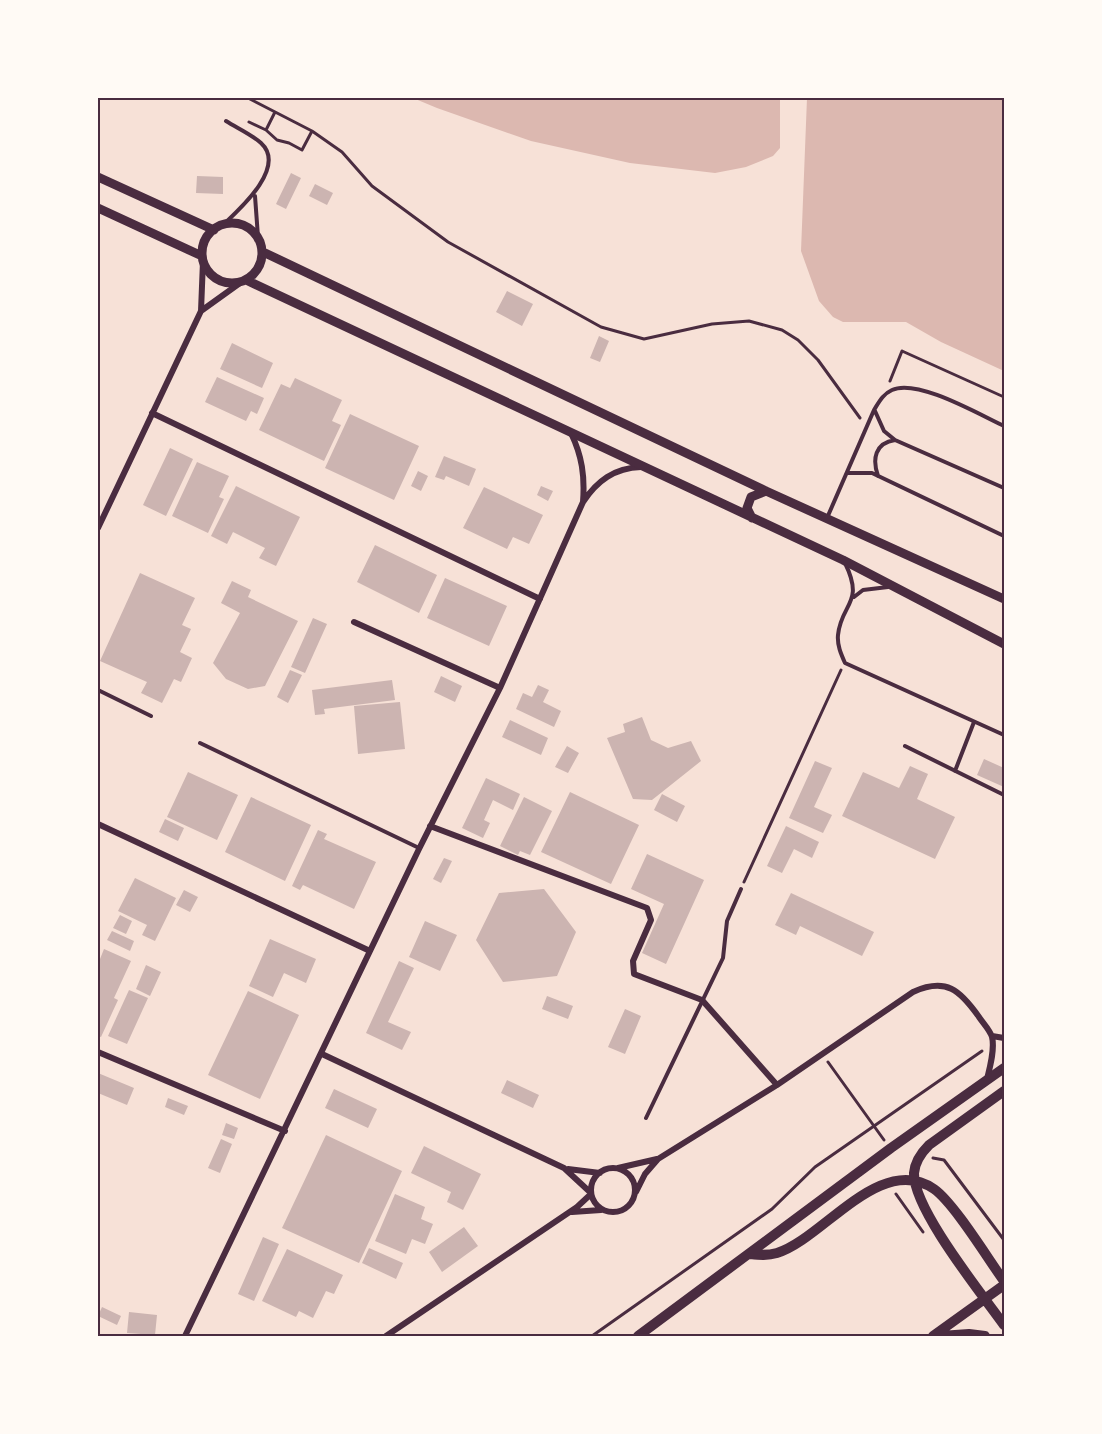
<svg xmlns="http://www.w3.org/2000/svg" width="1102" height="1434" font-family="Montserrat,sans-serif">
	<style>
		.water { fill: #dcb8b0 }
		.building { fill: #ccb4b1 }
		.lines { fill: none; stroke-linecap: round; stroke-linejoin: round }
		.path { stroke: #4a2c40; stroke-width: 3 }
		.service { stroke: #4a2c40; stroke-width: 4 }
		.minor { stroke: #4a2c40; stroke-width: 6 }
		.tertiary { stroke: #4a2c40; stroke-width: 9 }
		.secondary { stroke: #4a2c40; stroke-width: 10 }
		.neatline { fill: none; stroke: #4a2c40; stroke-width: 2 }
	</style>
	<rect width="100%" height="100%" fill="#f7e1d7"/>
	<!-- water -->
	<path class="water" d="M413 98H780V148L773 156 746 167 715 173 630 163 531 141 437 108Z
		M807 98H1004V371L941 342 906 322H843L833 317 819 301 801 251Z"/>
	<!-- building -->
	<path class="building" d="M291 173 301 178 286 209 276 204Z
		M197 176 223 177V194L196 193Z
		M315 184 333 193 327 205 309 196Z
		M507 291 533 304 522 326 496 312Z
		M599 336 609 341 600 362 590 358Z
		M232 343 273 363 262 388 220 369Z
		M217 377 264 398 257 414 251 411 246 421 205 402Z
		M295 378 342 400 332 421 341 425 324 461 259 430 281 384 290 388Z
		M350 414 419 446 394 500 325 468Z
		M170 448 193 459 166 516 143 505Z
		M444 456 476 469 469 486 446 476 444 480 435 477Z
		M197 462 229 476 219 497 224 499 208 533 172 516Z
		M418 471 428 476 421 491 411 486Z
		M236 486 300 517 276 566 259 558 265 548 233 532 227 544 211 536Z
		M541 486 553 491 548 501 537 495Z
		M484 487 543 515 529 544 513 537 507 549 463 528Z
		M375 545 437 575 419 613 357 582Z
		M140 573 195 598 182 625 191 629 180 652 192 658 181 682 174 679 162 703 141 693 147 682 100 661Z
		M445 578 507 606 489 646 427 618Z
		M232 581 251 590 248 597 298 621 265 686 248 689 226 679 213 663 240 613 221 603Z
		M313 618 327 624 305 673 291 667Z
		M290 670 302 675 288 703 277 697Z
		M441 676 462 686 455 702 434 692Z
		M392 680 395 700 324 709 325 714 315 715 312 690Z
		M538 685 549 690 543 702 561 711 554 727 516 709 523 693 532 697Z
		M400 702 405 749 358 754 354 706Z
		M642 717 651 740 668 748 691 741 701 761 652 800 633 799 607 738 625 732 623 724Z
		M510 720 548 738 541 755 502 737Z
		M567 746 579 753 568 773 555 767Z
		M984 759 1004 768V787L977 775Z
		M815 761 832 768 814 807 832 815 823 833 789 818Z
		M910 766 928 774 917 799 955 817 935 859 842 816 863 772 899 788Z
		M188 772 238 795 217 840 167 817Z
		M486 778 520 794 513 810 493 800 484 820 490 823 483 838 462 828Z
		M570 792 639 825 611 884 541 852Z
		M662 794 685 806 677 822 654 810Z
		M251 797 311 825 285 881 225 852Z
		M524 797 552 811 530 855 520 851 518 855 500 846Z
		M165 819 184 828 178 841 159 832Z
		M786 826 819 842 812 858 794 849 782 873 767 866Z
		M318 830 327 834 324 839 376 862 354 909 303 885 300 890 292 886Z
		M647 854 704 880 666 964 642 953 664 904 631 889Z
		M444 858 452 861 441 883 433 879Z
		M135 878 176 898 155 941 142 935 147 925 118 911Z
		M544 889 576 932 557 976 503 982 476 940 499 893Z
		M184 890 198 897 190 912 176 905Z
		M791 893 874 932 862 956 800 926 796 935 775 925Z
		M120 915 132 921 126 934 113 928Z
		M425 921 457 935 440 971 409 957Z
		M112 931 134 941 130 951 107 940Z
		M270 939 316 959 306 983 284 973 273 997 249 986Z
		M104 949 131 961 114 998 118 1000 101 1037 98 1036V964Z
		M399 961 414 968 388 1022 411 1032 402 1050 366 1033Z
		M146 965 161 972 150 996 136 989Z
		M129 990 148 998 127 1044 108 1036Z
		M248 991 299 1015 260 1099 208 1075Z
		M547 996 573 1006 568 1019 542 1009Z
		M625 1009 641 1016 625 1054 608 1047Z
		M98 1073 134 1088 127 1105 98 1093Z
		M507 1080 539 1095 533 1108 501 1093Z
		M334 1089 377 1109 368 1128 325 1108Z
		M168 1098 188 1106 184 1115 165 1107Z
		M226 1123 238 1128 234 1139 222 1135Z
		M326 1135 402 1171 359 1263 282 1228Z
		M221 1139 232 1144 220 1173 208 1168Z
		M424 1146 481 1174 463 1210 447 1202 451 1192 411 1173Z
		M395 1194 425 1207 421 1219 433 1224 425 1244 412 1239 406 1254 375 1241Z
		M464 1227 478 1246 442 1272 429 1252Z
		M263 1237 279 1244 254 1301 238 1294Z
		M369 1248 403 1263 396 1279 362 1263Z
		M287 1249 343 1275 334 1294 326 1291 313 1318 299 1311 296 1317 262 1301Z
		M102 1307 121 1316 117 1325 98 1316Z
		M129 1312 157 1315 155 1335 127 1333Z"/>
	<g class="lines">
		<!-- path -->
		<path class="path" d="M248 98 312 131 342 152 372 186 448 242 601 327 644 339 712 324 749 321 782 330 798 340 818 360 860 418
			M249 122 266 130 277 140 289 143 302 150 312 131
			M266 130 275 112
			M890 381 902 351 1004 397
			M744 882 841 670
			M828 1062 884 1140
			M933 1158 944 1160 1004 1240
			M896 1194 923 1232
			M592 1336 772 1209 815 1167 982 1051"/>
		<!-- service -->
		<path class="service" d="M255 196 258 237
			M224 224C240 209 287 167 261 143 251 134 237 128 226 121
			M875 411 884 431 895 440
			M847 473H872L1004 536
			M878 476C872 459 875 443 895 440L1004 488
			M827 518 874 410C879 402 883 394 892 390 917 378 980 415 1004 426
			M845 563C865 604 841 603 838 635 837 645 841 654 845 663L1004 735
			M854 597 863 590 888 587
			M98 690 151 716
			M200 743 419 848
			M905 746 1004 795
			M955 771 974 722
			M646 1118 723 958 727 921 741 889"/>
		<!-- minor -->
		<path class="minor" d="M201 311 240 283
			M152 413 540 599
			M571 433C582 456 585 476 583 502
			M98 528 201 311 203 261
			M354 622 500 688
			M98 824 370 951
			M430 826 647 908 651 920 633 961 634 974 702 1000 777 1085
			M992 1036 1004 1038
			M98 1052 285 1131
			M322 1054 564 1168 591 1193
			M591 1190a22 22 0 1 1 44 0a22 22 0 1 1-44 0Z
			M618 1168 657 1159
			M568 1169 600 1173
			M636 1192 645 1174 658 1159 777 1085 913 992C946 977 960 990 979 1017 983 1023 990 1030 992 1037 995 1049 990 1067 987 1079
			M572 1212 601 1210
			M185 1336 419 849 500 688 583 502C597 481 614 468 641 467
			M386 1336 577 1207 591 1194"/>
		<!-- tertiary -->
		<path class="tertiary" d="M98 177 214 230
			M98 208 202 256
			M202 253a30 30 0 1 1 60 0a30 30 0 1 1-60 0Z
			M263 252 766 491 1004 599
			M246 280 843 560 1004 644
			M752 518 747 508 751 497 766 491"/>
		<!-- secondary -->
		<path class="secondary" d="M1004 1091 929 1145C921 1153 915 1161 914 1173 913 1209 982 1294 1004 1325
			M749 1254C759 1255 767 1256 777 1253 823 1239 880 1152 934 1189 954 1203 988 1259 1004 1281
			M638 1336 891 1148 1004 1068
			M933 1336 1004 1285
			M941 1336 969 1334 985 1336"/>
	</g>
	<!-- border -->
	<rect width="1102" height="1434" fill="none" stroke="#fffaf5" stroke-width="198"/>
	<rect x="99" y="99" width="904" height="1236" class="neatline"/>
</svg>
